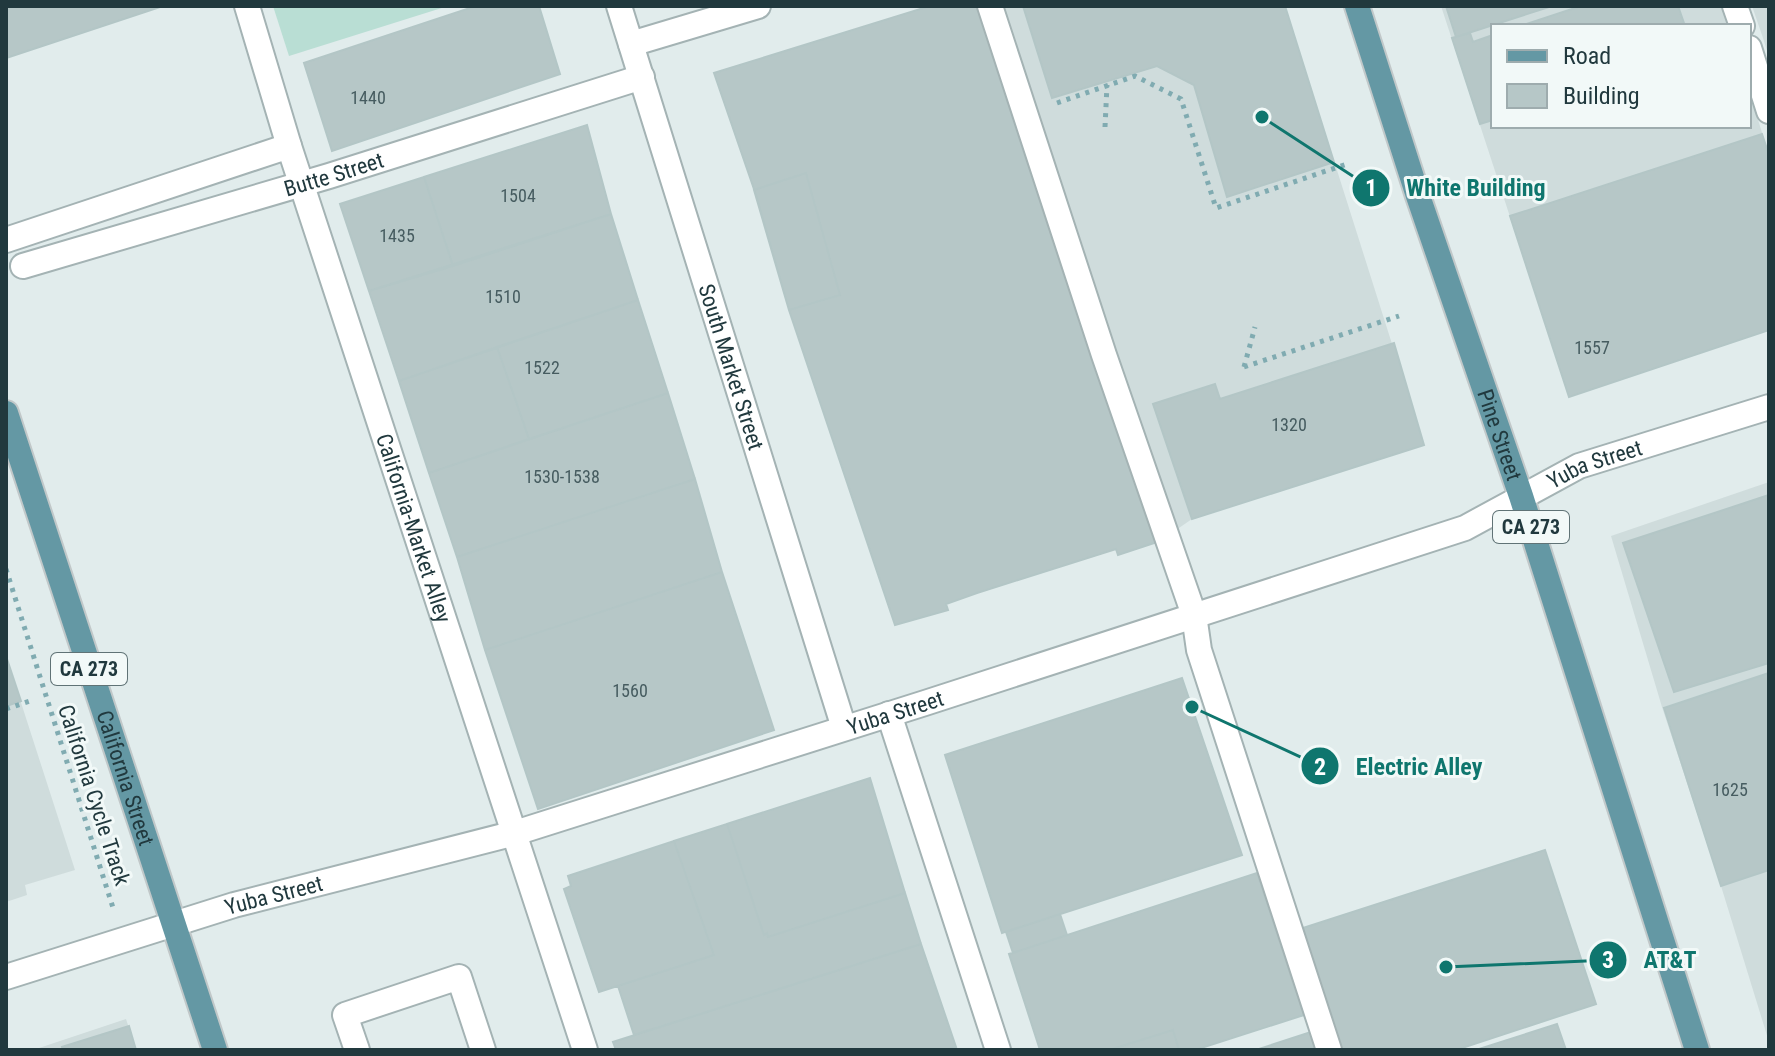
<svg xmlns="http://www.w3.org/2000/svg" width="1775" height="1056" font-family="'Roboto Condensed',sans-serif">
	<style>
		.built { fill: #cfdcdc }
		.green { fill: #b9ded4 }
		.building { fill: #b6c7c7; stroke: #b3c6c6; stroke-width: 2 }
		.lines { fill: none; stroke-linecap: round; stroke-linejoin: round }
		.minor-casing { stroke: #a4b3b4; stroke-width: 28 }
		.major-casing { stroke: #c1c8c9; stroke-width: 28 }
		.path { stroke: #80abb1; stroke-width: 5; stroke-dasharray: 4 6; stroke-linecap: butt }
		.minor { stroke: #fff; stroke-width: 24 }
		.major { stroke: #6498a4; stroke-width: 24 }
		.labels { text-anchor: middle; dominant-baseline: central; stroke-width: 6; stroke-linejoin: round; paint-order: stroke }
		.number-label { font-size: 18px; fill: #465c60 }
		.shield { fill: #f2f9f8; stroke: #607376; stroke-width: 2 }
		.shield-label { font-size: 20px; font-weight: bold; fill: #21393e }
		.street-label { font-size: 22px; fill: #21393e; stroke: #f2f9f8 }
		.leader { fill: none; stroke: #0f766e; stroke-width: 3 }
		.callout-dot { fill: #0f766e; stroke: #f2f9f8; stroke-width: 3 }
		.mark-label { font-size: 24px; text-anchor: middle; font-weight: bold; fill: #fff }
		.callout-label { font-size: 24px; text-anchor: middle; font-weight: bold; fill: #0f766e; stroke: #f2f9f8; stroke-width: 6; stroke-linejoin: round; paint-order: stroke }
	</style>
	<rect width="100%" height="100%" fill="#e1ecec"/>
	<!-- built -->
	<path class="built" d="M984 6H1285L1424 445 1192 519 1160 541Z
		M1441 6H1721L1728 26H1493V126H1749V91L1769 155V330L1569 397Z
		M1752 6H1769V57L1763 38Z
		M1769 482V1042L1721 886 1662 707 1611 536Z
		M6 656 75 870 25 885 27 895 6 902Z
		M126 1019 136 1050H33Z"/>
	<!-- green -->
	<path class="green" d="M273 6H448L289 56Z"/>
	<!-- building -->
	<path class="building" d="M6 6H163L6 58Z
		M476 6H539L560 74 332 151 304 63Z
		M930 6H984L1160 541 1118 555 1116 549 977 593 946 604 948 610 895 625 789 310 756 195 714 73Z
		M1023 6H1285L1334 162 1227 197 1194 85 1157 66 1052 98Z
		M1446 6H1552L1456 37Z
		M1581 6H1678L1685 26H1520Z
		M1470 33 1473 42 1493 35V120L1480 124 1452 38Z
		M587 125 611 214 453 266 424 177Z
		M1762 134 1769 155V330L1569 397 1510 216Z
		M806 173 840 295 789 310 754 190Z
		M424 177 453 266 369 291 340 204Z
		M611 214 638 300 399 381 369 291Z
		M638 300 668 393 529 439 497 347Z
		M1394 343 1424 445 1192 519 1153 404 1215 384 1220 399Z
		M497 347 529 439 429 473 399 381Z
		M668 393 695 479 457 557 429 473Z
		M695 479 722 572 485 650 457 557Z
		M1769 495V663L1674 692 1623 543Z
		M722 572 774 730 538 809 485 650Z
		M6 656 21 701 6 706Z
		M1769 673V870L1721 886 1664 708Z
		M1182 678 1242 855 1002 933 945 755Z
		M870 778 905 893 768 937 767 933 764 935 727 824Z
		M727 824 764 935 767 933 768 937 905 893 921 944 634 1035 618 986 714 955 674 841Z
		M674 841 714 955 599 992 564 889 571 886 568 876Z
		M1545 850 1596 1004 1456 1050H1335L1297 930Z
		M1257 873 1304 1015 1195 1050H1179L1173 1030 1109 1050H1040L1009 954Z
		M1060 914 1067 935 1013 953 1006 932Z
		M921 944 956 1047 945 1050H616L613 1042Z
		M1557 1024 1566 1050H1476Z
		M129 1026 136 1050H63L62 1047Z
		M1173 1030 1179 1050H1109Z
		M1314 1031 1321 1050H1256Z"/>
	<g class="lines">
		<defs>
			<g id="minor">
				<path id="s1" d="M247 6 289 146 585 1050"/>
				<path id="s2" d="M619 6 844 728"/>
				<path d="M990 6 1104 355 1194 615 1199 650 1329 1050"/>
				<path d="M1735 6 1742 26"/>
				<path d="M631 44 758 6"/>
				<path d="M1749 48 1769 111"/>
				<path d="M6 240 289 146"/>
				<path id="s3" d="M23 266 329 176 642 77"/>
				<path d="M889 714 998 1050"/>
				<path id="s4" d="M6 977 234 905 515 833 925 703 1465 528 1579 466 1769 407"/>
				<path d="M357 1050 345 1015 459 977 483 1050"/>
			</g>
			<g id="major">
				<path id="s5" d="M1357 6 1418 196 1521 496 1697 1050"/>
				<path id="s6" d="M6 413 215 1050"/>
			</g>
		</defs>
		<!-- minor casing -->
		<use href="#minor" class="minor-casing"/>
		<!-- major casing -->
		<use href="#major" class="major-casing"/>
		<!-- path -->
		<path class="path" d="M1057 103 1135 76 1181 99 1216 208 1347 164
			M1105 127 1107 85
			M1244 367 1399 316
			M1244 367 1255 327
			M6 569 114 911
			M6 709 30 701"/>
		<!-- minor -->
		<use href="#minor" class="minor"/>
		<!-- major -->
		<use href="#major" class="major"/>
	</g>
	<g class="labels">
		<!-- number labels -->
		<g class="number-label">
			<text x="368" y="97">1440</text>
			<text x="518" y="195">1504</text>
			<text x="397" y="235">1435</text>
			<text x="503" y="296">1510</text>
			<text x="1592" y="347">1557</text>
			<text x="542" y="367">1522</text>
			<text x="1289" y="424">1320</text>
			<text x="562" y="476">1530-1538</text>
			<text x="630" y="690">1560</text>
			<text x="1730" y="789">1625</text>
		</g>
		<!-- shield labels -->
		<g class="shield">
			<rect x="1493" y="511" width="76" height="32" rx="6"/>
			<rect x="51" y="653" width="76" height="32" rx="6"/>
		</g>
		<g class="shield-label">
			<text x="1531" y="527">CA 273</text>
			<text x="89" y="669">CA 273</text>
		</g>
		<!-- street labels -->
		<g class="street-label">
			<text stroke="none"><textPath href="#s3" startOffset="324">Butte Street</textPath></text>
			<text stroke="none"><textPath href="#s2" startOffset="378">South Market Street</textPath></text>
			<text stroke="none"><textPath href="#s5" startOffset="452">Pine Street</textPath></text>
			<text stroke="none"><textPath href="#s4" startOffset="1672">Yuba Street</textPath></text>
			<text stroke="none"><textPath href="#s1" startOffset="548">California-Market Alley</textPath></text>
			<text stroke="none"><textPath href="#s4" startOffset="928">Yuba Street</textPath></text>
			<text stroke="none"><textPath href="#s6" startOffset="384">California Street</textPath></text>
			<text transform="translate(94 795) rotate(72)">California Cycle Track</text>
			<text stroke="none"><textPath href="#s4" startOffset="280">Yuba Street</textPath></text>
		</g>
	</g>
	<!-- callouts -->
	<path class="leader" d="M1262 117L1371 188M1192 707L1320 766M1446 967L1608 960"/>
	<g class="callout-dot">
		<circle cx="1262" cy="117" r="8"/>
		<circle cx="1192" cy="707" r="8"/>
		<circle cx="1446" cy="967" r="8"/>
		<circle cx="1371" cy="188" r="20"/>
		<circle cx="1320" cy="766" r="20"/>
		<circle cx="1608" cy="960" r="20"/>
	</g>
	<g class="mark-label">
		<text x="1371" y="196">1</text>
		<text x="1320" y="775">2</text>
		<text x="1608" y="968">3</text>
	</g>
	<g class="callout-label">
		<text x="1476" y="196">White Building</text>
		<text x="1419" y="775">Electric Alley</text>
		<text x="1670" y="968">AT&amp;T</text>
	</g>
	<!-- border -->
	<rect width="1775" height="1056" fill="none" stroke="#21393e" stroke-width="16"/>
	<!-- legend -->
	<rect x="1491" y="24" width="260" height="104" fill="#f2f9f8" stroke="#9eacae" stroke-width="2"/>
	<rect x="1507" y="50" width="40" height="12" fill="#6498a4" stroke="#9eacae" stroke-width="2"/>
	<text x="1563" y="64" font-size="24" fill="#21393e">Road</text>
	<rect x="1507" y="84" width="40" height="24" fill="#b6c7c7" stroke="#9eacae" stroke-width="2"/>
	<text x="1563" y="104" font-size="24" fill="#21393e">Building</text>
</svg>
